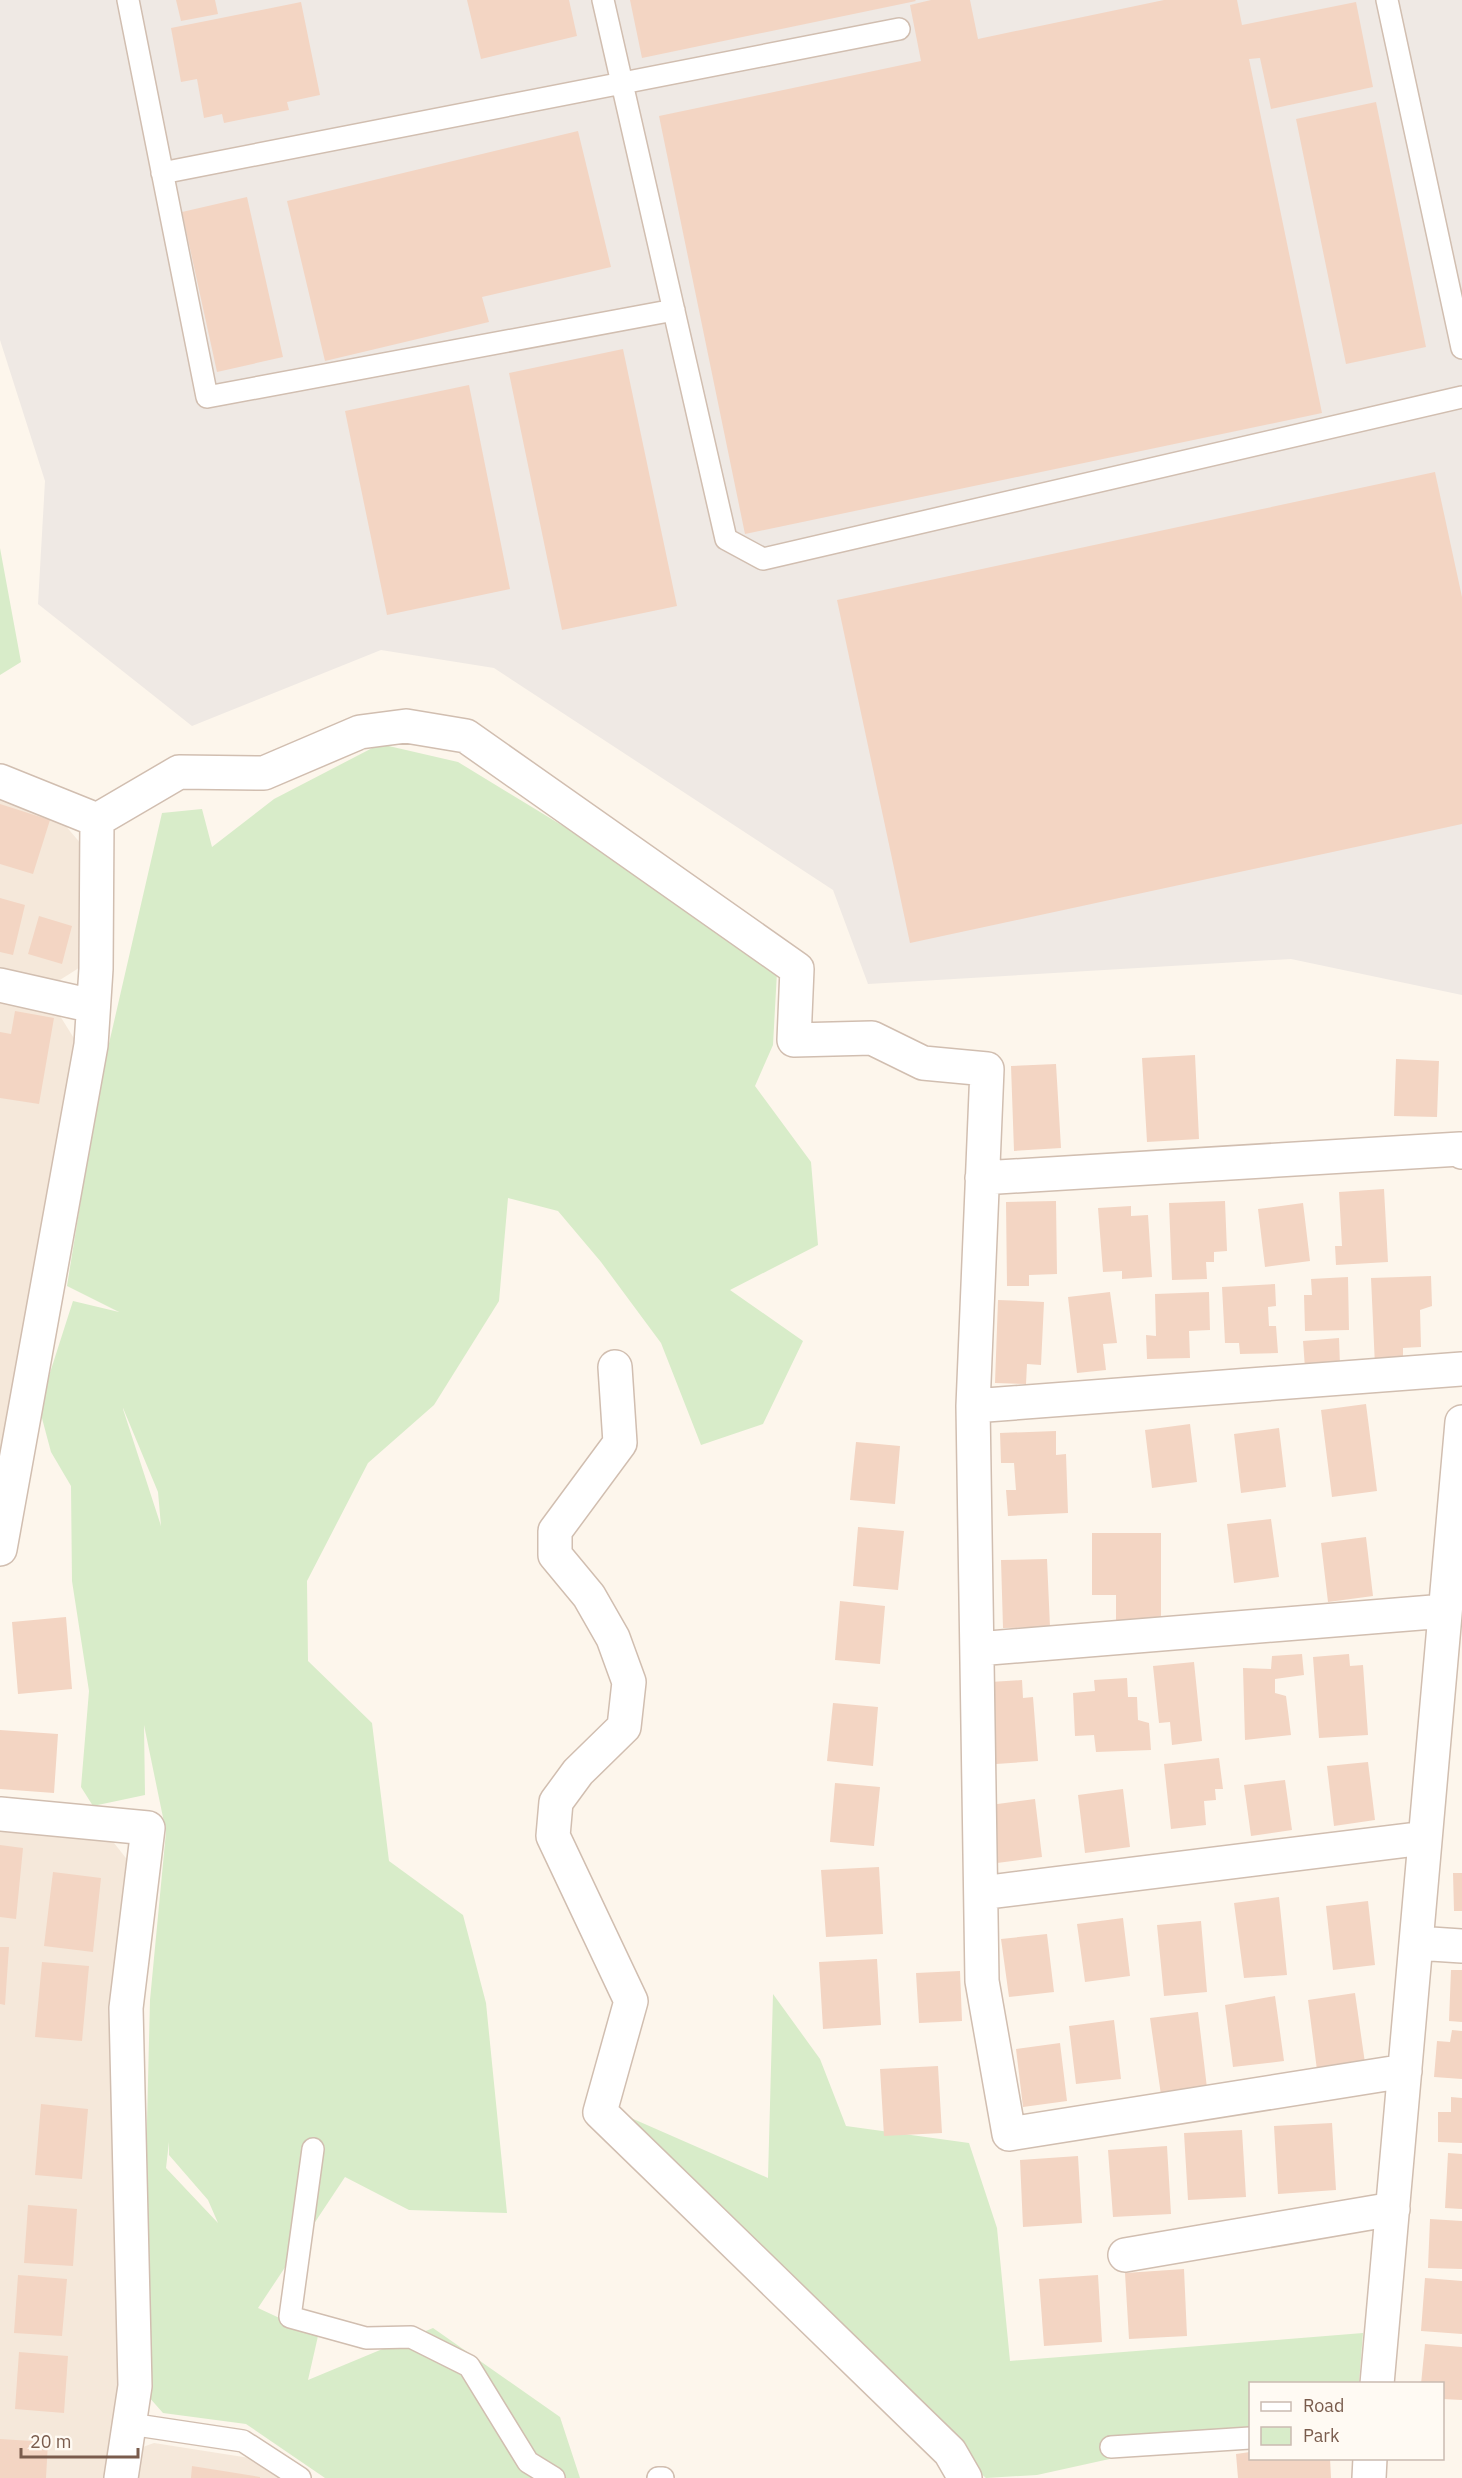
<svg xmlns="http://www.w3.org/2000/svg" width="1462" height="2478" font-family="'IBM Plex Sans',sans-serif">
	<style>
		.residential { fill: #f5e8da }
		.industrial { fill: #efe9e4 }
		.green { fill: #d8ecc9; fill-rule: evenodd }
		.building { fill: #f3d5c3 }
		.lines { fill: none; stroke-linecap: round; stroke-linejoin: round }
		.service-casing { stroke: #d1beb0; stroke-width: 24 }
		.minor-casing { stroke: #d1beb0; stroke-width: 36 }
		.service { stroke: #fff; stroke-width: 21 }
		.minor { stroke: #fff; stroke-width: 33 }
	</style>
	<rect width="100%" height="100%" fill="#fdf6ec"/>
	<!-- residential -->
	<path class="residential" d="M0 795 59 818 82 845V966L52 985 0 972Z
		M0 999 57 1011 75 1040 0 1470Z
		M0 1827 107 1834 129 1862 123 2390 107 2478H0Z
		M154 2443 256 2459 284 2478H136L140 2448Z"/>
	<!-- industrial -->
	<path class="industrial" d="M0 0H1462V995L1291 959 868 984 833 890 494 668 381 650 192 726 38 604 45 481 0 340Z"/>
	<!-- green -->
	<path class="green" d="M0 548 21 662 0 675Z
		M380 744 458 762 568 829 777 972 773 1045 755 1086 811 1162 818 1245 730 1290 803 1341 763 1424 701 1445 661 1343 601 1262 558 1211 508 1198 499 1301 434 1405 368 1463 307 1581 308 1661 372 1723 389 1861 463 1915 486 2003 507 2213 409 2210 345 2177 258 2308 318 2336 308 2380 433 2328 560 2417 580 2478H325L246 2424 163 2413 148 2396 146 2162 150 2000 166 1832 144 1725 145 1795 93 1806 81 1787 89 1691 72 1581 71 1486 51 1452 39 1407 73 1301 119 1312 67 1286 99 1087 162 813 202 809 212 847 274 799ZM123 1408 158 1492 161 1526 123 1409ZM169 2142V2155L208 2200 218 2223 166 2168Z
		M773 1994 820 2059 846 2126 969 2143 997 2228 1010 2361 1363 2333 1359 2383 1250 2384V2428L1037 2475 986 2478 916 2419 713 2221 631 2118 768 2178Z"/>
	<!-- building -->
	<path class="building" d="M176 0H215L218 14 181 21Z
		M467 0H569L577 36 481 59Z
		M630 0H915L916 1 642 58Z
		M931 0H970L978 39 1164 0H1237L1242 25 1356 2 1373 87 1271 109 1260 58 1249 59 1322 413 745 534 659 116 921 61 910 5Z
		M301 2 320 95 287 102 289 110 224 123 222 114 204 118 197 79 181 82 171 28Z
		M1376 102 1426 347 1346 364 1296 119Z
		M578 131 611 267 482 297 489 322 325 361 287 201Z
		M247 197 283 357 217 372 182 212Z
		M623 349 677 606 562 630 509 373Z
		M469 385 510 589 387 615 345 411Z
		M1435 472 1462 597V824L910 943 837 600Z
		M0 804 50 820 33 874 0 864Z
		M0 898 25 905 13 955 0 952Z
		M39 916 72 926 62 964 28 954Z
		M15 1011 54 1018 39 1104 0 1098V1032L11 1034Z
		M1195 1055 1199 1139 1147 1142 1142 1058Z
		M1396 1059 1439 1061 1437 1117 1394 1116Z
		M1056 1064 1061 1148 1014 1151 1011 1066Z
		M1384 1189 1388 1262 1336 1265 1335 1246H1342L1339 1192Z
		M1056 1201 1057 1274 1029 1275V1286H1007L1006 1202Z
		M1225 1201 1227 1251 1214 1252V1262H1206L1207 1279 1172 1280 1169 1203Z
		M1303 1203 1310 1261 1265 1267 1258 1209Z
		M1131 1206V1216L1148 1215 1152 1277 1122 1279V1271L1103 1272 1098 1208Z
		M1431 1276 1432 1306 1420 1310 1421 1347 1403 1348V1364L1375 1366 1371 1278Z
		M1348 1277 1349 1330 1305 1331 1304 1295H1312L1311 1279Z
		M1275 1284 1276 1306 1268 1307 1269 1326H1276L1278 1353 1240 1354 1239 1343H1225L1222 1287Z
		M1110 1292 1117 1343 1103 1344 1106 1370 1077 1373 1068 1297Z
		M1209 1292 1210 1330 1189 1331 1190 1358 1147 1359 1146 1335 1156 1336 1155 1294Z
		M998 1300 1044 1302 1041 1365 1027 1364 1026 1384 995 1383Z
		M1339 1338 1340 1365 1305 1368 1303 1341Z
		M1366 1404 1377 1491 1332 1497 1321 1410Z
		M1190 1424 1197 1482 1152 1488 1145 1430Z
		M1279 1428 1286 1487 1241 1493 1234 1434Z
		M1056 1431V1455L1066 1454 1068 1513 1008 1516 1006 1490H1016L1014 1463H1001L1000 1433Z
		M856 1442 900 1446 895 1504 850 1500Z
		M1271 1519 1279 1577 1234 1583 1227 1524Z
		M858 1527 904 1531 898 1590 853 1586Z
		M1092 1533H1161V1625H1116V1595H1092Z
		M1366 1537 1373 1596 1328 1602 1321 1543Z
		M1047 1559 1050 1627 1003 1628 1001 1560Z
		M840 1601 885 1606 880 1664 835 1660Z
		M66 1617 72 1689 18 1694 12 1622Z
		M1302 1654 1304 1675 1275 1679V1693L1286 1696 1291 1735 1245 1740 1243 1668 1271 1669 1272 1656Z
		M1349 1654 1350 1666 1363 1665 1368 1735 1319 1738 1313 1657Z
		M1194 1662 1202 1741 1172 1745 1170 1722 1159 1723 1153 1666Z
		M1127 1678 1128 1697H1137L1138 1720 1149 1723 1151 1750 1096 1752 1094 1735 1075 1736 1073 1693 1095 1691 1094 1680Z
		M1022 1680 1023 1698 1033 1697 1038 1761 996 1764 990 1682Z
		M833 1703 878 1707 873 1766 827 1761Z
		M0 1730 58 1734 54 1793 0 1789Z
		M1219 1758 1223 1789H1215L1216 1800 1204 1801 1206 1825 1171 1829 1164 1764Z
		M1368 1762 1375 1820 1334 1826 1327 1766Z
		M1285 1780 1292 1830 1251 1836 1244 1785Z
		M835 1783 880 1787 874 1846 830 1842Z
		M1123 1789 1130 1847 1085 1853 1078 1795Z
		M1035 1799 1042 1857 997 1863 990 1805Z
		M0 1845 23 1848 16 1919 0 1917Z
		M879 1867 883 1934 826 1937 821 1870Z
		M53 1872 101 1878 93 1952 44 1946Z
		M1453 1873H1462V1911H1454Z
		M1279 1897 1287 1975 1244 1978 1234 1903Z
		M1368 1901 1375 1965 1333 1970 1326 1906Z
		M1123 1918 1130 1976 1085 1982 1077 1924Z
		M1201 1921 1207 1992 1164 1996 1157 1925Z
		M1047 1934 1054 1992 1009 1997 1001 1939Z
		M0 1947H9L5 2005 0 2004Z
		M877 1959 881 2025 823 2029 819 1962Z
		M42 1962 89 1966 82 2041 35 2037Z
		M1451 1970H1462V2022L1449 2021Z
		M960 1971 962 2021 919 2023 916 1973Z
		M1355 1993 1365 2063 1317 2070 1308 2000Z
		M1275 1996 1284 2061 1233 2067 1225 2005Z
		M1198 2012 1207 2088 1161 2095 1150 2018Z
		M1114 2020 1121 2079 1076 2084 1069 2026Z
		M1452 2030 1462 2031V2079L1434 2077 1437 2041 1450 2042Z
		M1060 2043 1067 2101 1023 2107 1016 2049Z
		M938 2066 942 2133 884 2136 880 2069Z
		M1451 2097 1462 2098V2143L1438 2142V2112H1451Z
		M41 2104 88 2109 82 2179 35 2175Z
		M1332 2123 1336 2190 1278 2194 1274 2126Z
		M1242 2130 1246 2197 1188 2200 1184 2133Z
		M1167 2146 1171 2214 1113 2217 1108 2150Z
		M1448 2153 1462 2154V2209L1445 2208Z
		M1078 2156 1082 2223 1023 2227 1020 2160Z
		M28 2205 77 2209 73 2266 24 2263Z
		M1430 2219 1462 2221V2269L1428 2268Z
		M1184 2269 1187 2336 1129 2339 1125 2273Z
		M18 2275 67 2279 62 2336 14 2333Z
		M1098 2275 1102 2342 1044 2346 1039 2279Z
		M1425 2278 1462 2281V2334L1421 2331Z
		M1425 2344 1462 2347V2400L1442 2399V2384H1421Z
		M19 2352 68 2356 64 2413 15 2409Z
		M0 2439 48 2442 46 2478H0Z
		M1250 2452V2458H1330L1331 2478H1238L1236 2454Z
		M192 2466 260 2477V2478H191Z"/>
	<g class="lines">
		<defs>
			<path id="service" d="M128 0 207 397 674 310
				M603 0 726 539 763 559 1462 397
				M1387 0 1462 348
				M162 173 899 29
				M313 2149 290 2317 366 2338 411 2337 469 2366 528 2462 554 2478
				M130 2424 243 2441 300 2478
				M1111 2447 1250 2438
				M658 2478H663"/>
			<path id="minor" d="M0 781 97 820 179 772 264 773 360 732 406 726 466 736 797 969 794 1040 872 1038 923 1063 987 1069 973 1406 982 1981 1009 2134 1405 2071
				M0 985 93 1006
				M982 1178 1460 1149 1462 1152
				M615 1367 620 1443 555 1531V1555L589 1596 613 1638 629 1682 624 1727 578 1772 556 1802 553 1836 631 2001 600 2112 950 2452 965 2478
				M973 1406 1462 1369
				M0 1549 91 1045 96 969 97 820
				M977 1649 1445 1611
				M0 1814 148 1828 126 2008 135 2386 121 2478
				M981 1893 1425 1838
				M1416 1943 1462 1946
				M1125 2255 1393 2209
				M1377 2384 1462 1422
				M1369 2478 1370 2458"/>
		</defs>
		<!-- service casing -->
		<use href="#service" class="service-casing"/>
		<!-- minor casing -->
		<use href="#minor" class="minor-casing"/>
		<!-- service -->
		<use href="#service" class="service"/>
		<!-- minor -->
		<use href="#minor" class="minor"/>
	</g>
	<!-- legend -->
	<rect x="1249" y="2382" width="195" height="78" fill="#fffaf3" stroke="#cabbb1" stroke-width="1.5"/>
	<rect x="1261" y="2402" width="30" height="9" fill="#ffffff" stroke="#cabbb1" stroke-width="1.5"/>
	<text x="1303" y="2412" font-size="18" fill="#7a5c4d">Road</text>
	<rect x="1261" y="2427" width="30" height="18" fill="#d8ecc9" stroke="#cabbb1" stroke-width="1.5"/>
	<text x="1303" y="2442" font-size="18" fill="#7a5c4d">Park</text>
	<!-- scale -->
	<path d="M21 2448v9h117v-9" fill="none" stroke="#7a5c4d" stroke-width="3"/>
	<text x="30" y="2448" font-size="18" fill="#7a5c4d" stroke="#fffaf3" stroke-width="4.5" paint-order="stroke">20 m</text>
</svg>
